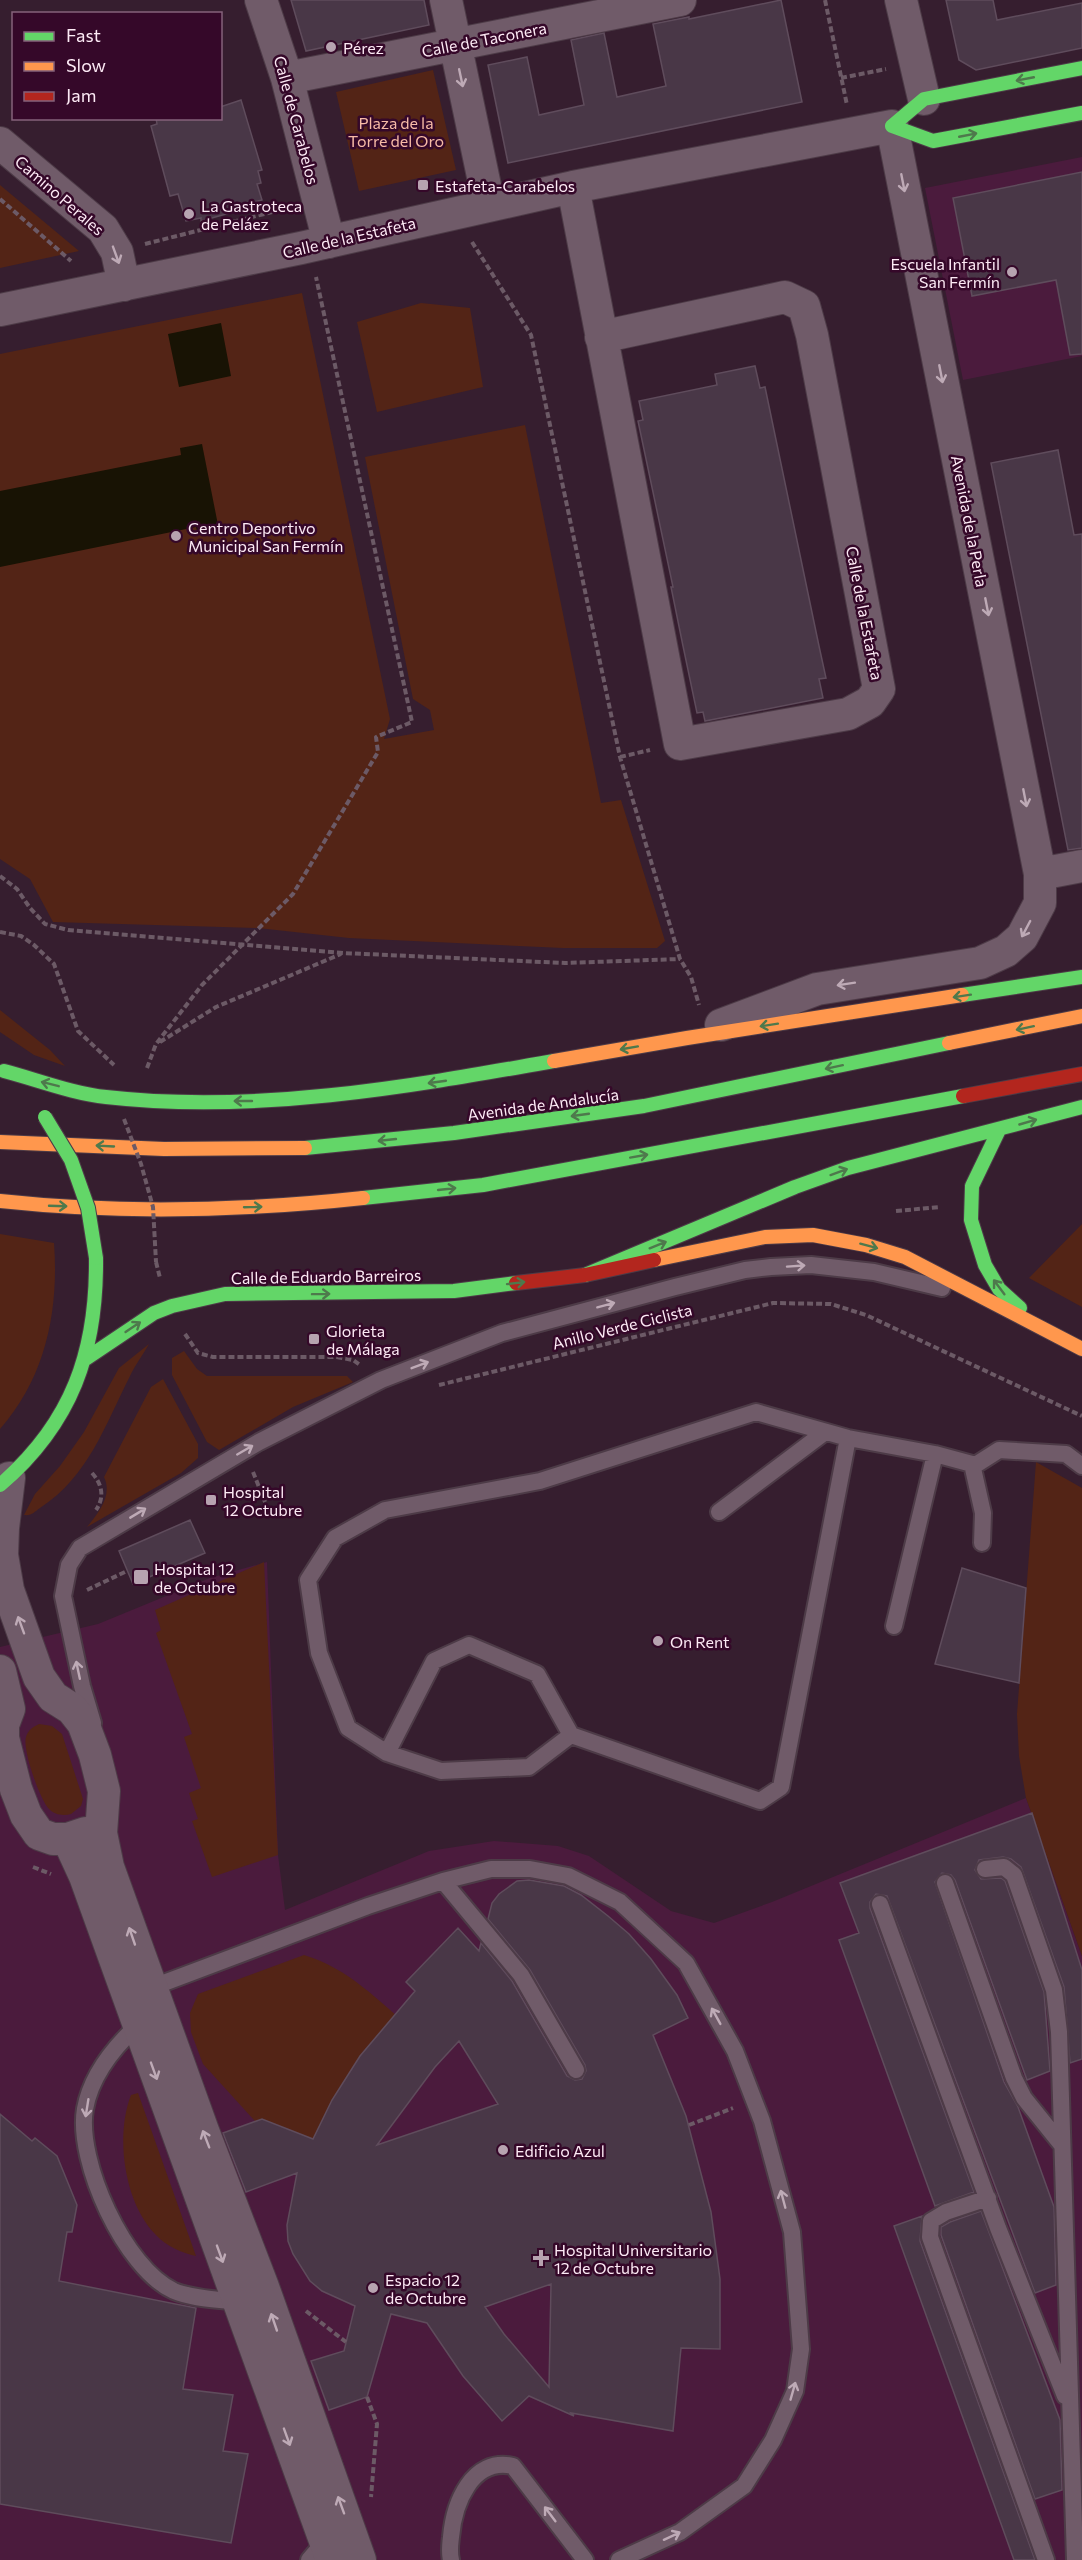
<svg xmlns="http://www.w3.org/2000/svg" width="1082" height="2560" font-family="Commissioner,sans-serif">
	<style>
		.built { fill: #4b1b3d }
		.green { fill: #532416 }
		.water { fill: #181304 }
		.building { fill: #493747; stroke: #5f4c5c; stroke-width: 1.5; fill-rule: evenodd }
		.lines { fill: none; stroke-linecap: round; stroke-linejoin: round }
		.lane-casing { stroke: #4d3b47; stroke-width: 20 }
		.street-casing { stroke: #4d3b47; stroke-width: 34 }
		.fast-casing { stroke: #4d3b47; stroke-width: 16 }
		.slow-casing { stroke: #4d3b47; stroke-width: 16 }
		.jam-casing { stroke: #4d3b47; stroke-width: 16 }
		.path { stroke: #6c5a66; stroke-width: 4; stroke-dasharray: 6 3; stroke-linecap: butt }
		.lane { stroke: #705b69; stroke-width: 16 }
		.street { stroke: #705b69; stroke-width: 32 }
		.fast { stroke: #63d668; stroke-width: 14 }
		.slow { stroke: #ff974d; stroke-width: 14 }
		.jam { stroke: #b3261e; stroke-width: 14 }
		.fast-bridge-casing { stroke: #4d3b47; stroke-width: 16; stroke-linecap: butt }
		.path-bridge { stroke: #6c5a66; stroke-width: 4; stroke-dasharray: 6 3; stroke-linecap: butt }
		.fast-bridge { stroke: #63d668; stroke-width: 14 }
		.oneway { stroke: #beaab6 }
		.oneway2 { stroke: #4e794c }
		.poi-dot { fill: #b7a3b0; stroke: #350829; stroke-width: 2 }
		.labels { text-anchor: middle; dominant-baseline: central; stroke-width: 5; stroke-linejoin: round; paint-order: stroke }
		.street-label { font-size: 16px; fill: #fdeaf5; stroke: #350829 }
		.poi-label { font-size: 16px; fill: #fdeaf5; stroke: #350829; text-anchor: start }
		.park-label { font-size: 16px; fill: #f7bba6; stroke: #350829 }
	</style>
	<rect width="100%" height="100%" fill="#361e2f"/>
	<!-- built -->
	<path class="built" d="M1082 157V356L963 380 925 188Z
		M267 1562 278 1855 285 1910 429 1851 494 1841 558 1846 589 1856 671 1911 714 1923 772 1902 1026 1798 1082 1956V2560H0V1647L98 1624 210 1578Z"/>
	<!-- green -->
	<path class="green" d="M433 70 456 170 359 191 336 92Z
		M0 185 79 251 0 268Z
		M302 293 390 719 384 739 434 730 430 710 413 699 365 457 525 425 601 803 621 800 665 941 657 948H563L349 938 258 928 53 922 30 879 0 859V354Z
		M421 303 470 308 483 387 377 412 357 322Z
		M0 1010 50 1050 65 1066 34 1055 0 1032Z
		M1082 1224V1307L1029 1278Z
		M0 1234 54 1243C59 1310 46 1377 0 1429Z
		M149 1344C143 1355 135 1365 130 1376 105 1425 89 1476 40 1508 34 1512 32 1516 24 1515L35 1494 60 1466 84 1432 119 1368Z
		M184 1351 197 1369 207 1376H347L353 1382 293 1407 219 1450 207 1442 172 1375V1358Z
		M163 1379 198 1444V1458L181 1473 87 1527C98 1513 113 1496 104 1477L151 1387Z
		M1036 1462 1082 1488V1956L1026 1798 1019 1756 1017 1714Z
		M264 1562 278 1855 212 1877 192 1821 198 1819 189 1793 201 1788 184 1737 192 1734 156 1633 161 1630 155 1610Z
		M39 1724 52 1726 62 1734 83 1799 81 1806 71 1814C63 1816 55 1815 49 1809 40 1800 22 1749 26 1737 28 1730 33 1727 39 1724Z
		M304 1955C348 1968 379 2001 414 2031L329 2156 263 2130 203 2064 191 2032 190 2013 198 1994Z
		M138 2093 196 2256C182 2253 166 2246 156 2235 124 2203 115 2136 131 2095Z"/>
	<!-- water -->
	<path class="water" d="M221 323 231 376 179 387 168 334Z
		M202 444 219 530 198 534 196 527 0 567V491L181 455 180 448Z"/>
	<!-- building -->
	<path class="building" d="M291 0H424L429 25 306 51Z
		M781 0 802 102 508 163 488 65 527 57 539 115 584 105 571 40 604 33 617 97 666 86 653 24 689 17V19Z
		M946 0H993L997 20 1082 3V48L976 70 959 60Z
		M241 100 262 170 258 171 261 183 257 184 262 200 247 204 248 208 201 221V218L186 221 178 194 170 196 151 126 157 124 156 118H220V107Z
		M1082 172V354L1070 355 1056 280 972 296 953 198Z
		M755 366 760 388 765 387 819 646 826 678 819 679 823 698 705 721 703 712 697 713 683 646 671 587H673L638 421 643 420 639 401 717 385 715 374Z
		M1058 450 1074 535 1082 534V848L1068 850 991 463Z
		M190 1520 205 1553 133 1584 119 1551Z
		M962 1568 1026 1588 1019 1683 935 1664Z
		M1032 1813 1082 1970V2059L1070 2063 1064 1987 1021 1867 1011 1859 1003 1857 979 1860 975 1870 981 1879 1001 1878 1005 1881 1044 1992 1050 2071 1027 2080 955 1880 951 1875 942 1873 935 1882 1004 2082 1018 2107 1054 2207 1056 2285 1035 2293 887 1896 876 1894 870 1902V1908L974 2192 935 2206 839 1940 859 1933 840 1883Z
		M529 1880 564 1886 581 1895 608 1916 629 1934 651 1959 677 1995 688 2018 653 2035 686 2116 711 2212 720 2279V2349L681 2348 673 2431 571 2413 574 2416 529 2396 502 2421 463 2376 427 2323 391 2314 367 2397 329 2410 311 2361 344 2351 355 2306 322 2291 310 2281 293 2254 288 2241 287 2225 297 2173 246 2192 223 2133 262 2119 313 2139 332 2100 360 2056 415 1991 406 1982 458 1928 479 1951 481 1943 512 1981 567 2076 575 2080 582 2079 586 2071 585 2065 530 1970 488 1919 492 1903 499 1894 517 1881ZM459 2041 498 2104 377 2145 435 2067ZM551 2284 549 2387 504 2334 485 2307Z
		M0 2114 32 2141 35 2138 57 2156 77 2205 72 2232H67L59 2281 196 2308 183 2389 233 2395 223 2451 248 2454 231 2543 0 2504Z
		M981 2211 1060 2420 1062 2490 1035 2499 941 2235V2227L950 2222Z
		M922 2216 920 2241 1035 2560H1014L894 2226Z"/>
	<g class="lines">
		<defs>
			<path id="lane" d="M972 1464H977L999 1450 1066 1454 1082 1466
				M719 1512 825 1432
				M894 1626 935 1454
				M93 1723 82 1686 63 1596 69 1565 80 1548 259 1442 381 1380 502 1333 675 1287 745 1270 771 1267 811 1265 874 1272 942 1288
				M571 1735 529 1767 441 1771 387 1753 348 1728 319 1653 308 1580 335 1538 385 1510 540 1481 756 1412 848 1438 935 1454 972 1464 983 1513 982 1543
				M387 1753 434 1661 469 1645 537 1674 571 1735 760 1801 781 1787 848 1438
				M985 1869 1004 1867 1014 1875 1054 1990 1059 2032 1075 2560
				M443 1881 521 1975 576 2070
				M945 1883 1014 2078 1024 2098 1061 2144
				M880 1904 998 2228 1065 2396
				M149 1984H161L368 1906 443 1881 491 1869H530L568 1876 620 1902 686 1963 735 2051 762 2121 792 2232 801 2349 795 2391 773 2440 744 2486 680 2532 619 2560
				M138 2025C113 2048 91 2075 85 2109 76 2161 125 2269 174 2291 193 2299 217 2299 238 2302
				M988 2198 946 2212 931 2221 930 2237 1046 2560
				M309 2560 325 2541
				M451 2560C449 2552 450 2545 451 2537 454 2503 472 2457 513 2466L585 2560"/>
			<path id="street" d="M261 0 287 78 329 242
				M446 0 489 205
				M901 0 924 99
				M287 78 680 0
				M0 143 103 229 117 252 124 285
				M573 187 680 744 848 714 870 702 879 689 812 335 804 306 785 297 601 337
				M0 310 301 248 573 187 892 126 1040 874V903L1022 937 1006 951 980 963 817 989 721 1025
				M1040 874 1082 866
				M9 1478 3 1528 2 1555 8 1590 39 1677 53 1697 72 1709 83 1723 95 1755 104 1791 101 1833 108 1867 203 2131 263 2287 360 2560
				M0 1671 9 1709 3 1725V1738L16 1789 26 1815 39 1834 53 1839H68L86 1833
				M68 1839 85 1876 332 2560"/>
			<path id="fast" d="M892 126 924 99 1082 68
				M892 126 933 141 1082 113
				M962 995 1082 977
				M4 1071C35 1079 74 1094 106 1097 256 1114 407 1087 554 1061
				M999 1130 972 1186 971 1220 985 1265 999 1289 1020 1308
				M305 1148 454 1133 644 1106 949 1043
				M363 1198 483 1185 963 1096
				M585 1275 795 1187 848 1168 1082 1107
				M84 1360 154 1313 172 1306 225 1294 454 1291 516 1283
				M0 1485C72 1423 97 1352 96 1258"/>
			<path id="slow" d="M949 1043 1082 1016
				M554 1061 687 1038 962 995
				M0 1142 164 1149 305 1148
				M0 1201C120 1214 243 1211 363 1198
				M654 1260 765 1237 813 1235 866 1245 905 1257 1082 1349"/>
			<path id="jam" d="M963 1096 1082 1074
				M516 1283 585 1275 654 1260"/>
		</defs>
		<!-- lane casing -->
		<use href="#lane" class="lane-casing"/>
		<!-- street casing -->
		<use href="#street" class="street-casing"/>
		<!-- fast casing -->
		<use href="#fast" class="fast-casing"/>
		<!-- slow casing -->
		<use href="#slow" class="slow-casing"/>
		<!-- jam casing -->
		<use href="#jam" class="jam-casing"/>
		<!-- path -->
		<path class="path" d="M825 0 847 105
			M841 78 886 69
			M0 199 71 261
			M472 242 531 335 620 757 680 959 691 977 699 1005
			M145 244 276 211 289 206
			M620 757 650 750
			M0 876 17 889 30 908 45 924 68 930 343 953 565 963 680 959
			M0 932 21 936 34 945 54 964 78 1031 114 1065
			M160 1042 216 1007 341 954
			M147 1068 156 1044 202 985 293 894 378 752 376 737 412 722 316 277
			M896 1211 940 1207
			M156 1262 160 1278
			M185 1334 198 1353 213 1357H336L353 1360 360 1365
			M439 1385 773 1303 831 1304 866 1315 1082 1416
			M253 1472 265 1502
			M92 1473C102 1484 105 1497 96 1510
			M87 1590 127 1571
			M33 1867 51 1874
			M689 2125 733 2108
			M306 2311 346 2342
			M367 2397 377 2424 371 2497"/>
		<!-- lane -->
		<use href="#lane" class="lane"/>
		<!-- street -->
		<use href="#street" class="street"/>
		<!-- fast -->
		<use href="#fast" class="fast"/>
		<!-- slow -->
		<use href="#slow" class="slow"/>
		<!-- jam -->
		<use href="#jam" class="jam"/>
		<defs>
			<path id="fast-bridge" d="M45 1117 71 1160 88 1208 96 1258"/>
		</defs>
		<!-- fast-bridge casing -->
		<use href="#fast-bridge" class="fast-bridge-casing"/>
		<!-- path-bridge -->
		<path class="path-bridge" d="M124 1119 141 1164 153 1207 156 1262"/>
		<!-- fast-bridge -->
		<use href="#fast-bridge" class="fast-bridge"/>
	</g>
	<!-- one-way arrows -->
	<defs><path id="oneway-shaft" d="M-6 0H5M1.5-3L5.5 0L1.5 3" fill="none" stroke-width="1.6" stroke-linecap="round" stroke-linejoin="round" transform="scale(1.5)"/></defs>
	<g class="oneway">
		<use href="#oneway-shaft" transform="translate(461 78) rotate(78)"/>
		<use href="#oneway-shaft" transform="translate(903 183) rotate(79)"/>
		<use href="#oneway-shaft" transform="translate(116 255) rotate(70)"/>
		<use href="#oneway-shaft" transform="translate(941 374) rotate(79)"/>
		<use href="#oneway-shaft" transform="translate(987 607) rotate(79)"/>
		<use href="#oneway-shaft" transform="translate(1025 798) rotate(79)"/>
		<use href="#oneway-shaft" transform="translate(1026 929) rotate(118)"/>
		<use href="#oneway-shaft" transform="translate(846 984) rotate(171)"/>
		<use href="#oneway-shaft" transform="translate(796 1266) rotate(-4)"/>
		<use href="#oneway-shaft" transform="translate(606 1305) rotate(-15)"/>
		<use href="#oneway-shaft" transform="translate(420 1365) rotate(-21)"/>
		<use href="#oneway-shaft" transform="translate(245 1450) rotate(-30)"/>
		<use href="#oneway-shaft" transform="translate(138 1513) rotate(-31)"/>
		<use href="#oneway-shaft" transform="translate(21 1625) rotate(-110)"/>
		<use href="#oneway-shaft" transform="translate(78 1670) rotate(-102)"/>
		<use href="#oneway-shaft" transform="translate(132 1936) rotate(-109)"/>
		<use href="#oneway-shaft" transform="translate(716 2016) rotate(-119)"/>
		<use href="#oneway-shaft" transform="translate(154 2071) rotate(70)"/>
		<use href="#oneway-shaft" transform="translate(87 2108) rotate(99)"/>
		<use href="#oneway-shaft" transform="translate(206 2139) rotate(-111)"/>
		<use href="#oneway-shaft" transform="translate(783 2199) rotate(-105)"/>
		<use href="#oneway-shaft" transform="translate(220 2254) rotate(70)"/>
		<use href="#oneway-shaft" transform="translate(274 2322) rotate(-109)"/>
		<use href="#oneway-shaft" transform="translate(793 2391) rotate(-74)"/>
		<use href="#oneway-shaft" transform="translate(287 2437) rotate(70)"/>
		<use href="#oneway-shaft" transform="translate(341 2505) rotate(-110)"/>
		<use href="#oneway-shaft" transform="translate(550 2514) rotate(-127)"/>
		<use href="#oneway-shaft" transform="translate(672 2536) rotate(-25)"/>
	</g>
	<g class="oneway2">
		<use href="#oneway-shaft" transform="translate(1025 79) rotate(169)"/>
		<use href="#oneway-shaft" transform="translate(968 135) rotate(-11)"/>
		<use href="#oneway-shaft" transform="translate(962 996) rotate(171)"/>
		<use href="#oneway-shaft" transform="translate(769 1025) rotate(171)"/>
		<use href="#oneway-shaft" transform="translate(1025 1028) rotate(168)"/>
		<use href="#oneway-shaft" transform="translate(629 1048) rotate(170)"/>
		<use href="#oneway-shaft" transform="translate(834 1067) rotate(168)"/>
		<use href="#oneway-shaft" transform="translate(437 1082) rotate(172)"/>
		<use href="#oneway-shaft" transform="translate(50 1084) rotate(-166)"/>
		<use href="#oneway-shaft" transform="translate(243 1101) rotate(180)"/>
		<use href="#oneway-shaft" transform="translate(580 1115) rotate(172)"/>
		<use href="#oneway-shaft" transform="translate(1028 1122) rotate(-16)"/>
		<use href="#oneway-shaft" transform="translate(387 1140) rotate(174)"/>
		<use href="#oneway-shaft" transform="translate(105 1146) rotate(-177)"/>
		<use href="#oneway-shaft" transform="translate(639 1156) rotate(-10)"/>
		<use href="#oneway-shaft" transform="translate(839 1172) rotate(-20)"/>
		<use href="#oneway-shaft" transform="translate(447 1189) rotate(-6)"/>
		<use href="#oneway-shaft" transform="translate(58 1206) rotate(2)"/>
		<use href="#oneway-shaft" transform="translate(253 1207) rotate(-2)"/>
		<use href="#oneway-shaft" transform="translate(658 1245) rotate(-22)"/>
		<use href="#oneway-shaft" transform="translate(869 1246) rotate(15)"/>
		<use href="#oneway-shaft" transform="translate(516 1283) rotate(-7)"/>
		<use href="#oneway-shaft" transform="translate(999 1287) rotate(-127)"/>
		<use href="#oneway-shaft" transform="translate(321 1294) rotate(-1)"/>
		<use href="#oneway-shaft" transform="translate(133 1327) rotate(-34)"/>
	</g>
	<!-- markers -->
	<g class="poi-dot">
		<circle cx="331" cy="47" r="6"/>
		<rect x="417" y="179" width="12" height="12" rx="3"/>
		<circle cx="189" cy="214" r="6"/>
		<circle cx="1012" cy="272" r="6"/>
		<circle cx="176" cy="536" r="6"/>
		<rect x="308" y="1333" width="12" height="12" rx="3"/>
		<rect x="205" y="1494" width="12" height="12" rx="3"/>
		<rect x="133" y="1569" width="16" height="16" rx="3"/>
		<circle cx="658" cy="1641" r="6"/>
		<circle cx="503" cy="2150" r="6"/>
		<path d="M538 2249h6v6h6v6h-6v6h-6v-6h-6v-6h6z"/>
		<circle cx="373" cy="2288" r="6"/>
	</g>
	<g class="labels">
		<!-- street labels -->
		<g class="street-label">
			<text transform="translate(484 39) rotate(-11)">Calle de Taconera</text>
			<text transform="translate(297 120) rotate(75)">Calle de Carabelos</text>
			<text transform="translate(60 195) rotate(41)">Camino Perales</text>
			<text transform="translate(349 237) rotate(-13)">Calle de la Estafeta</text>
			<text transform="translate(970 521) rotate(79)">Avenida de la Perla</text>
			<text transform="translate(865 613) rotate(79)">Calle de la Estafeta</text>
			<text transform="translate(543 1104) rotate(-8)">Avenida de Andalucía</text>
			<text transform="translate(326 1276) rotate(-1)">Calle de Eduardo Barreiros</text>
			<text transform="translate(622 1326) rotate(-14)">Anillo Verde Ciclista</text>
		</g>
		<!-- poi labels -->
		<g class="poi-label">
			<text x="343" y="47">Pérez</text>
			<text x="435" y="185">Estafeta-Carabelos</text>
			<text x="201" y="205">La Gastroteca<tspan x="201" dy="18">de Peláez</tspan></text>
			<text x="1000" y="263" text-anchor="end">Escuela Infantil<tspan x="1000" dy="18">San Fermín</tspan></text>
			<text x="188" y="527">Centro Deportivo<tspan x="188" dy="18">Municipal San Fermín</tspan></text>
			<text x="326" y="1330">Glorieta<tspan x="326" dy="18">de Málaga</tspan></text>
			<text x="223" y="1491">Hospital<tspan x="223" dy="18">12 Octubre</tspan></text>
			<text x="154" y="1568">Hospital 12<tspan x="154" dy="18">de Octubre</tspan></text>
			<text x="670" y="1641">On Rent</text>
			<text x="515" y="2150">Edificio Azul</text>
			<text x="554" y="2249">Hospital Universitario<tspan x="554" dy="18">12 de Octubre</tspan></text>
			<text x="385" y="2279">Espacio 12<tspan x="385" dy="18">de Octubre</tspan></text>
		</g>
		<!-- park labels -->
		<g class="park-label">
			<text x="396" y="122">Plaza de la<tspan x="396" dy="18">Torre del Oro</tspan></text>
		</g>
	</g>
	<!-- legend -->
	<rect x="12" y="12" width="210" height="108" fill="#350829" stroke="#85627b" stroke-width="1.5"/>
	<rect x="24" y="32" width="30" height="9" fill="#63d668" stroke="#85627b" stroke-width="1.5"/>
	<text x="66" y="42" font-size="18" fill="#fdeaf5">Fast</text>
	<rect x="24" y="62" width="30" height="9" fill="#ff974d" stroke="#85627b" stroke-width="1.5"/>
	<text x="66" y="72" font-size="18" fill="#fdeaf5">Slow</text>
	<rect x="24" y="92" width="30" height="9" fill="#b3261e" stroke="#85627b" stroke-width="1.5"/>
	<text x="66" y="102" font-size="18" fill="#fdeaf5">Jam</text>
</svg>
